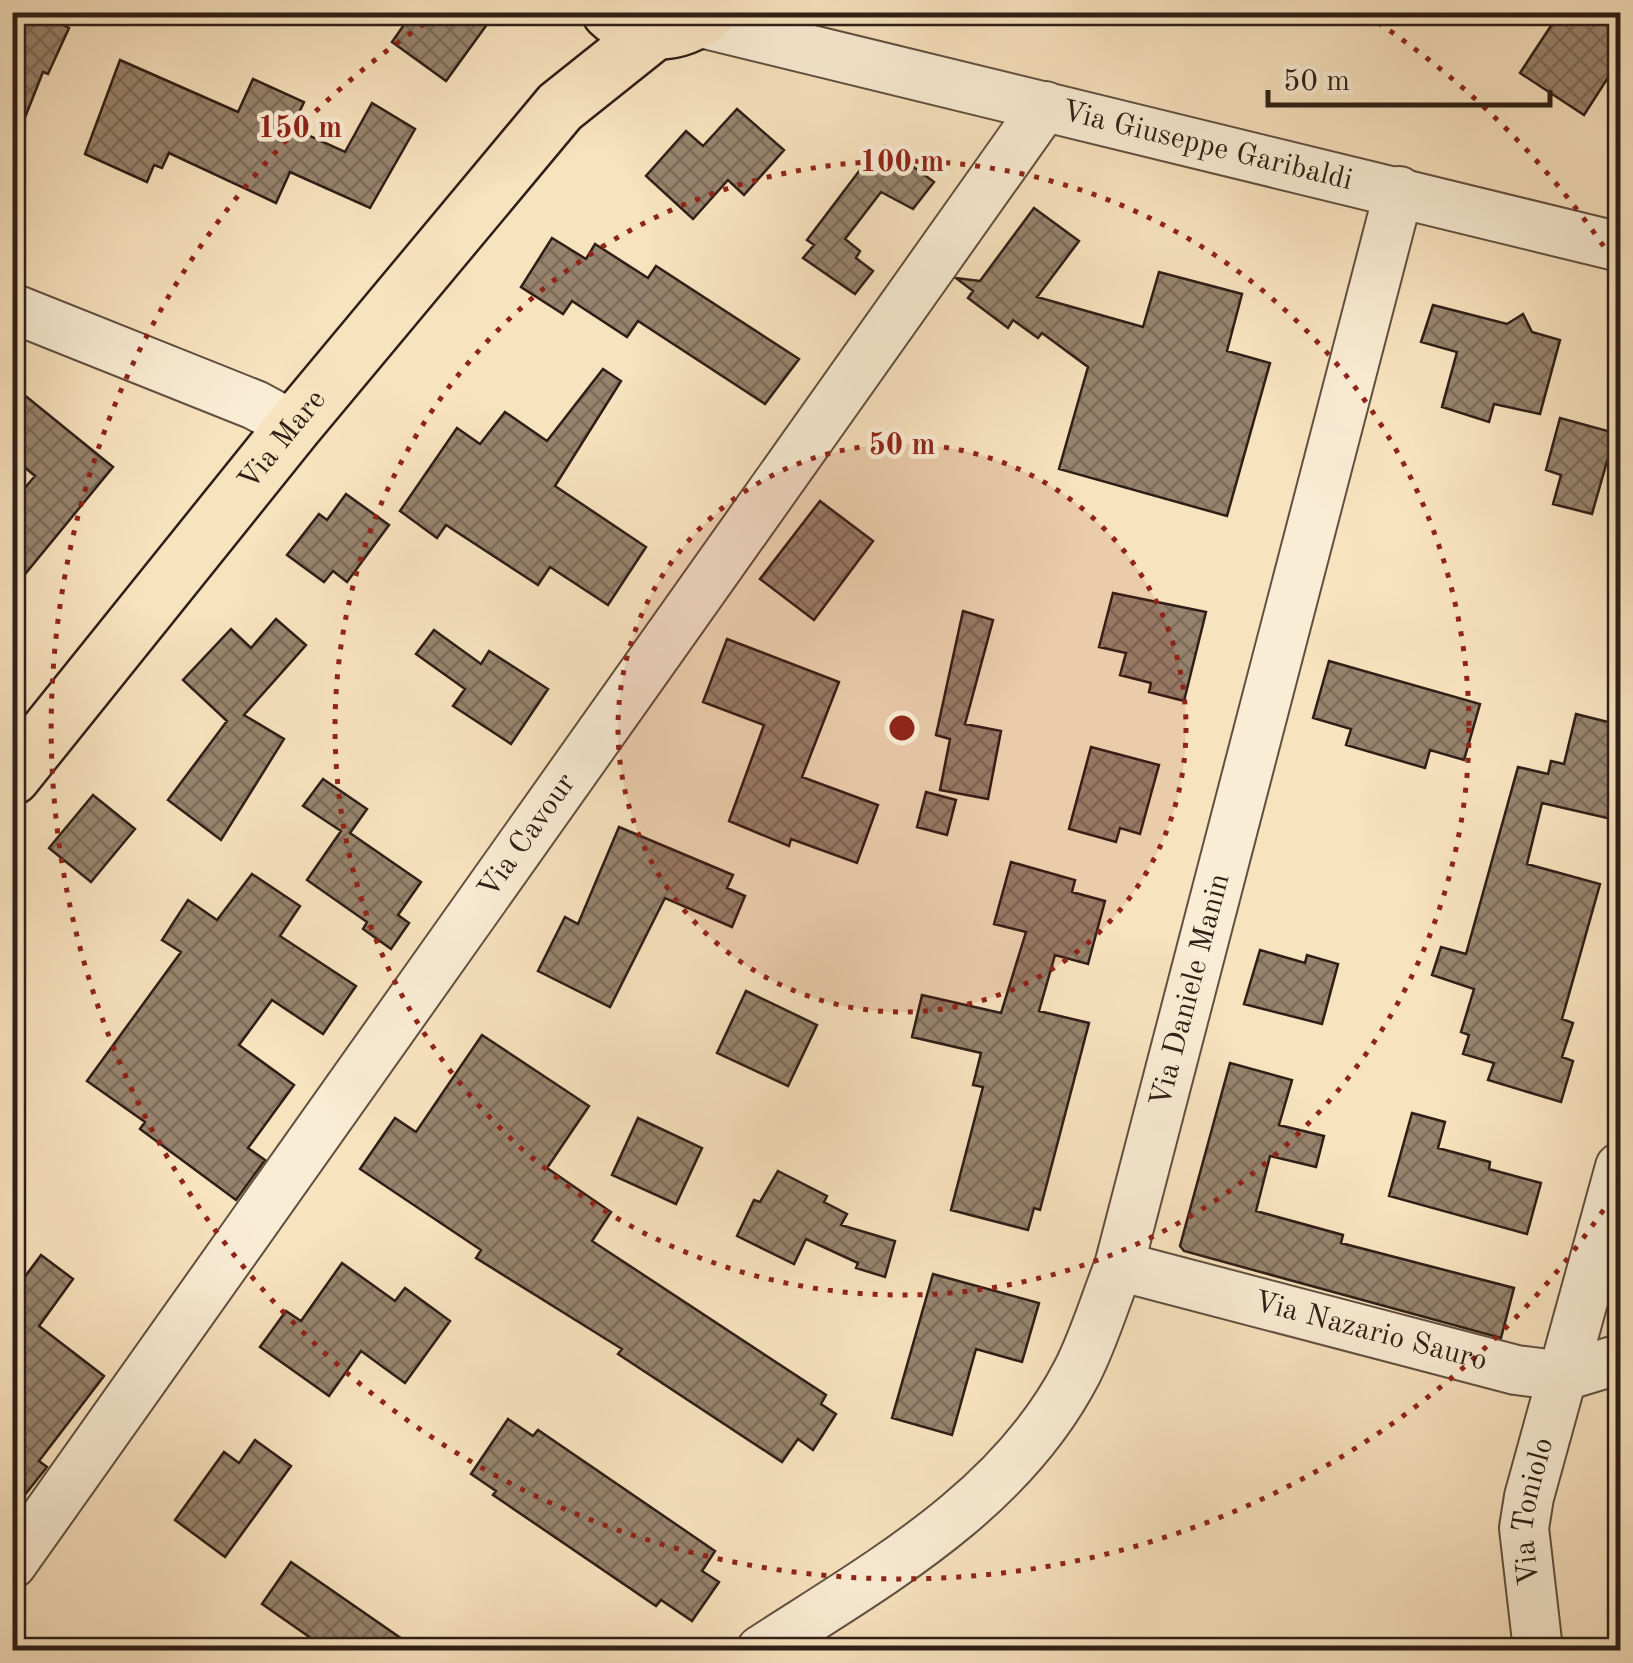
<svg xmlns="http://www.w3.org/2000/svg" width="1633" height="1663" font-family="'Old Standard TT',serif">
	<style>
		.building { fill: url(#building-cross-hatch); stroke: #2f1e16; stroke-width: 2.5 }
		.lines { fill: none; stroke-linecap: round; stroke-linejoin: round }
		.minor-casing { stroke: #614f40; stroke-width: 52 }
		.major-casing { stroke: #2f1e16; stroke-width: 60 }
		.minor { stroke: #faedd5; stroke-width: 48 }
		.major { stroke: #f8e3bf; stroke-width: 55 }
		.ring { fill: none; stroke: #8f2418; stroke-width: 5; stroke-dasharray: 5 10 }
		.labels { text-anchor: middle; dominant-baseline: central; stroke-width: 9; stroke-linejoin: round; paint-order: stroke }
		.street-label { font-size: 30px; fill: #2f1e16; stroke: #faedd5 }
		.centre { fill: #8f2418; stroke: #faedd5; stroke-width: 5 }
		.ring-label { font-size: 30px; text-anchor: middle; font-weight: bold; fill: #8f2418; stroke: #faedd5; stroke-width: 9; stroke-linejoin: round; paint-order: stroke }
	</style>
	<defs>
		<pattern id="building-cross-hatch" width="8" height="8" patternUnits="userSpaceOnUse" patternTransform="scale(2.5)"><rect width="8" height="8" fill="#98846e"/><path d="M0 0l8 8M0 8l8-8" fill="none" stroke="#7c6b59"/></pattern>
	</defs>
	<rect width="100%" height="100%" fill="#f8e3bf"/>
	<filter id="stains"><feTurbulence type="fractalNoise" baseFrequency=".002" numOctaves="4"/><feColorMatrix values="0 0 0 0 .2 0 0 0 0 .09 0 0 0 0 .02 0 0 0 .5 -.17"/></filter>
	<radialGradient id="worn" r=".72"><stop offset=".6" stop-color="#630" stop-opacity="0"/><stop offset="1" stop-color="#630" stop-opacity=".3"/></radialGradient>
	<!-- building -->
	<path class="building" d="M12 12H36L69 28 48 74 43 72 14 145Z
		M413 12H496L446 81 392 42Z
		M1560 12H1620V59L1584 115 1520 73Z
		M120 60 238 112 253 79 304 102 292 128 345 152 372 103 415 129 370 208 290 172 276 203 169 153 162 168 154 165 147 182 85 154Z
		M737 109 784 150 744 195 728 180 693 219 646 176 686 131 703 146Z
		M885 146 934 182 913 209 881 192 845 239 860 251 856 258 873 271 855 294 803 258 814 245 807 240 869 158 874 162Z
		M1034 208 1079 241 1037 297 1143 327 1159 272 1242 294 1227 351 1270 363 1227 516 1059 469 1088 367 1042 333 1038 338 1013 320 1008 328 968 298 973 291 956 278 980 281Z
		M552 238 586 259 595 244 648 278 656 266 799 359 765 404 638 321 627 337 572 301 563 314 521 287Z
		M1433 305 1507 324 1523 314 1532 332 1560 340 1540 414 1494 404 1489 422 1442 407 1457 352 1421 342Z
		M603 369 621 381 555 486 646 547 608 605 550 567 538 585 446 525 437 538 400 511 457 428 480 444 505 412 547 441Z
		M12 385 113 467 12 590V503L35 476 12 457Z
		M1560 418 1615 433 1592 514 1553 504 1561 475 1546 470Z
		M346 494 389 525 347 582 333 571 324 582 287 555 319 514 327 520Z
		M820 501 873 541 814 620 760 579Z
		M1113 593 1206 612 1184 701 1149 692 1151 683 1120 675 1126 653 1099 647Z
		M963 611 993 620 965 724 1001 731 988 799 940 790 950 739 936 735Z
		M276 619 306 645 244 715 284 739 221 840 168 800 227 721 183 680 231 629 251 648Z
		M434 630 481 664 489 651 548 689 511 744 453 706 465 689 416 654Z
		M727 639 839 682 802 777 878 805 857 863 791 839 789 846 729 821 764 725 703 702Z
		M1329 661 1480 704 1464 760 1430 750 1425 768 1346 745 1351 729 1313 718Z
		M1576 714 1620 725V821L1542 803 1527 864 1600 884 1562 1019 1573 1023 1562 1057 1573 1061 1561 1102 1488 1080 1494 1063 1463 1054 1469 1035 1461 1032 1474 989 1432 975 1441 947 1466 954 1518 767 1548 774 1551 761 1564 764Z
		M1091 747 1159 765 1140 834 1120 828 1116 842 1069 829Z
		M323 779 367 809 350 833 421 882 398 915 409 923 391 949 363 929 367 922 307 880 341 831 303 806Z
		M926 792 956 800 947 835 917 827Z
		M93 795 135 829 91 882 49 848Z
		M619 827 733 875 727 888 745 896 732 927 665 898 610 1007 538 971 565 917 578 924Z
		M1011 862 1075 880 1072 892 1105 901 1088 964 1055 955 1039 1011 1089 1023 1040 1210 1034 1208 1028 1230 951 1210 983 1087 973 1085 981 1053 912 1037 922 995 1001 1013 1026 932 994 924Z
		M252 874 300 906 280 936 356 986 323 1034 272 1000 239 1045 294 1085 248 1148 265 1160 236 1200 140 1129 145 1122 87 1081 181 952 162 940 188 900 217 920Z
		M1260 950 1305 963 1307 955 1338 964 1322 1024 1244 1004Z
		M746 991 817 1025 788 1086 717 1053Z
		M482 1035 589 1106 547 1168 611 1212 592 1241 826 1395 821 1404 836 1414 813 1450 798 1439 782 1462 618 1354 622 1349 476 1258 481 1250 360 1169 395 1118 416 1132Z
		M1230 1063 1292 1080 1279 1125 1324 1136 1316 1167 1270 1156 1256 1211 1343 1235 1341 1243 1514 1288 1501 1338 1184 1251 1180 1246Z
		M1412 1113 1445 1122 1438 1148 1490 1162 1489 1169 1541 1183 1527 1234 1389 1196Z
		M638 1118 702 1148 676 1204 612 1175Z
		M778 1171 827 1196 824 1202 847 1214 841 1225 895 1241 885 1277 856 1268 858 1263 806 1239 794 1264 737 1236 754 1200 760 1202Z
		M41 1255 73 1279 39 1326 104 1376 39 1461 47 1467 12 1511V1294Z
		M342 1263 395 1301 405 1288 450 1321 405 1383 361 1351 329 1396 260 1347 286 1311 301 1321Z
		M933 1274 1039 1303 1022 1362 976 1349 952 1435 892 1418Z
		M508 1419 533 1436 538 1430 715 1551 702 1571 719 1582 692 1621 661 1600 656 1606 493 1495 496 1491 471 1474Z
		M255 1440 291 1466 225 1557 175 1520 224 1452 239 1463Z
		M291 1562 418 1650H328L262 1604Z"/>
	<g class="lines">
		<defs>
			<g id="minor">
				<path id="s1" d="M697 22 1620 247"/>
				<path d="M12 308 255 405 294 426"/>
				<path id="s2" d="M1119 1266 1516 1370 1564 1376 1620 1359"/>
				<path id="s3" d="M12 1564 1045 106"/>
				<path id="s4" d="M761 1650C878 1574 1010 1502 1077 1372 1094 1339 1105 1301 1119 1266L1399 191"/>
				<path id="s5" d="M1538 1650 1524 1528 1529 1497 1620 1167"/>
			</g>
			<g id="major">
				<path d="M610 12C638 39 679 36 708 12"/>
				<path id="s6" d="M12 777 294 426 560 107 654 32"/>
			</g>
		</defs>
		<!-- minor casing -->
		<use href="#minor" class="minor-casing"/>
		<!-- major casing -->
		<use href="#major" class="major-casing"/>
		<!-- minor -->
		<use href="#minor" class="minor"/>
		<!-- major -->
		<use href="#major" class="major"/>
	</g>
	<!-- distance rings -->
	<circle cx="902" cy="728" r="284" fill="#8f2418" fill-opacity=".12"/>
	<g class="ring">
		<circle cx="902" cy="728" r="284"/>
		<circle cx="902" cy="728" r="567"/>
		<path d="M1620 1185A851 851 0 1 1 439 14M1365 14A851 851 0 0 1 1620 271"/>
	</g>
	<g class="labels">
		<!-- street labels -->
		<g class="street-label">
			<text stroke="none"><textPath href="#s1" startOffset="525">Via Giuseppe Garibaldi</textPath></text>
			<text stroke="none"><textPath href="#s6" startOffset="432">Via Mare</textPath></text>
			<text stroke="none"><textPath href="#s3" startOffset="892">Via Cavour</textPath></text>
			<text stroke="none"><textPath href="#s4" startOffset="825">Via Daniele Manin</textPath></text>
			<text stroke="none"><textPath href="#s2" startOffset="260">Via Nazario Sauro</textPath></text>
			<text stroke="none"><textPath href="#s5" startOffset="140">Via Toniolo</textPath></text>
		</g>
	</g>
	<circle cx="902" cy="728" r="15" class="centre"/>
	<g class="ring-label">
		<text x="300" y="137">150 m</text>
		<text x="902" y="171">100 m</text>
		<text x="902" y="454">50 m</text>
	</g>
	<!-- margin -->
	<rect width="1633" height="1663" fill="none" stroke="#f8e3bf" stroke-width="50"/>
	<rect x="15" y="15" width="1603" height="1633" fill="none" stroke="#2f1e16" stroke-width="5"/>
	<rect x="25" y="25" width="1583" height="1613" fill="none" stroke="#2f1e16" stroke-width="2.5"/>
	<!-- scale -->
	<path d="M1268 90v15h282v-15" fill="none" stroke="#2f1e16" stroke-width="5"/>
	<text x="1283" y="90" font-size="30" fill="#2f1e16" stroke="#faedd5" stroke-width="8" paint-order="stroke">50 m</text>
	<rect width="100%" height="100%" filter="url(#stains)"/>
	<rect width="100%" height="100%" fill="url(#worn)"/>
</svg>
